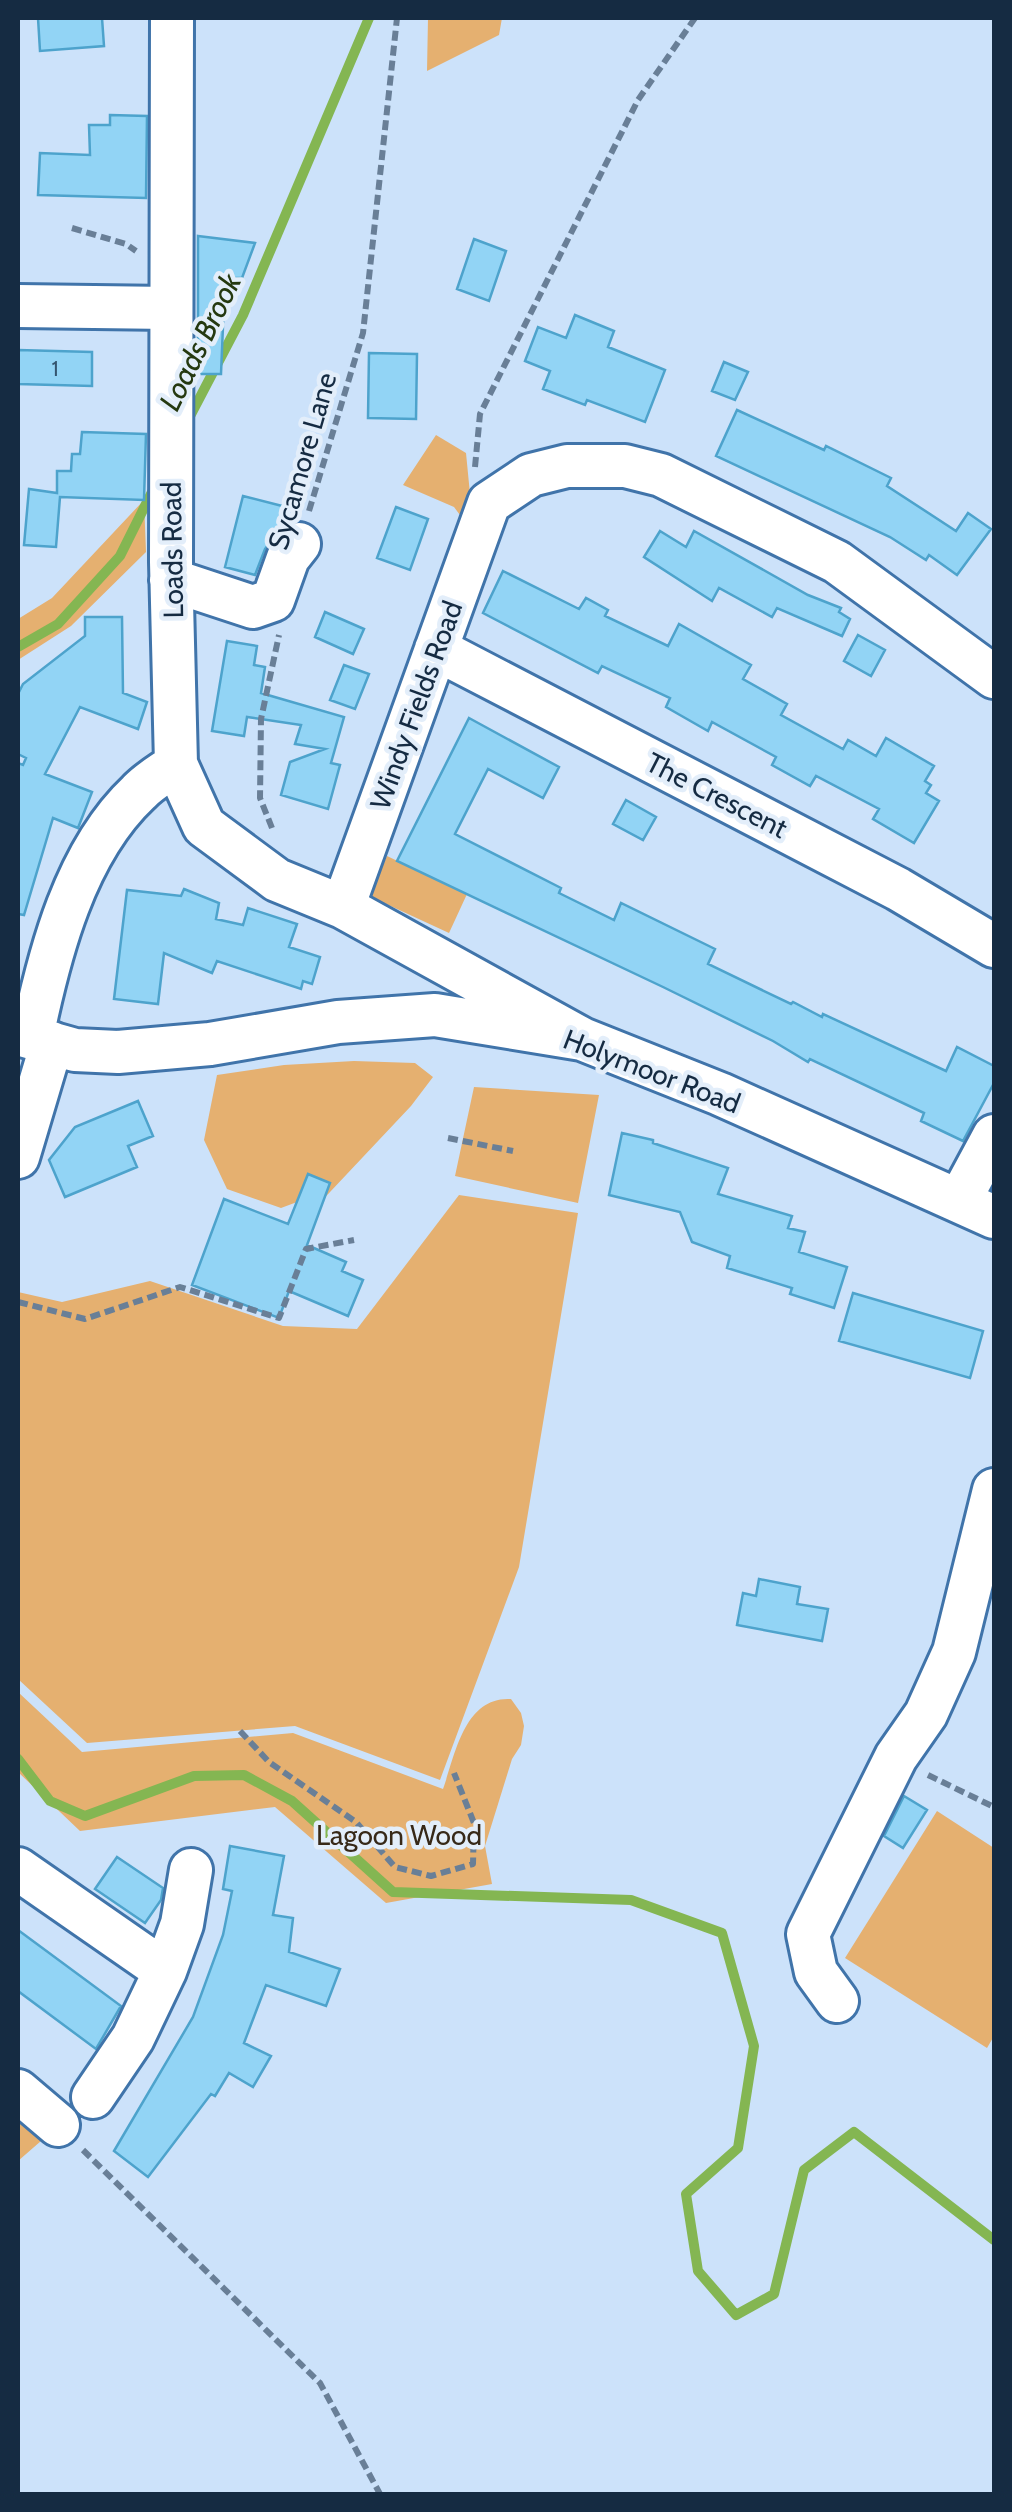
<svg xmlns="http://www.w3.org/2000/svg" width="1012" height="2512" font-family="Cabin,sans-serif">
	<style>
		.green { fill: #e5b070 }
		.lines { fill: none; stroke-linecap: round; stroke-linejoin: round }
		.stream { stroke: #84b652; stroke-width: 10 }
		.building { fill: #92d4f5; stroke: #4da3cc; stroke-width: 2.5 }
		.minor-casing { stroke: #4074aa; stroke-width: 48 }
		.path { stroke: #697f97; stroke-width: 6; stroke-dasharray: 10 5; stroke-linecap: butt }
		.minor { stroke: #fff; stroke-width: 42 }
		.labels { text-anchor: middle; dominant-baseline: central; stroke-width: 9; stroke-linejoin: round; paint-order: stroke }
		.number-label { font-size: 22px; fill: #34556f }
		.street-label { font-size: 28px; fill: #152b42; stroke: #e3eefa }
		.park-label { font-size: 28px; fill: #372918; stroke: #e3eefa }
		.water-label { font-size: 30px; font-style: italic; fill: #253910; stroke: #e3eefa }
	</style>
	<rect width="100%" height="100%" fill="#cce2fa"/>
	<!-- green -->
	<path class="green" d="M428 18H502L499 35 427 71Z
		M436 435 466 453 470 494 460 515 454 507 403 485Z
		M144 500 146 552 71 626 18 660V619L52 598Z
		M387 856 467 894 449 933 369 896Z
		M354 1061 415 1063 433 1077 411 1106 314 1209 297 1202 281 1208 227 1189 204 1140 217 1075 284 1065Z
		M474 1087 599 1095 578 1203 455 1176Z
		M459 1195 578 1213 519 1567 440 1780 295 1726 87 1743 18 1679V1292L62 1302 150 1281 283 1326 357 1329Z
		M18 1692 82 1752 293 1733 443 1789C455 1756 464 1696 511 1699L521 1713 524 1726 521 1745 512 1759 485 1846 492 1884 386 1903 275 1807 80 1831 18 1772Z
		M937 1811 994 1848V2036L987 2048 845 1958Z
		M18 2120 41 2141 18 2161Z"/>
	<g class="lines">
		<!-- stream -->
		<path class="stream" d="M187 422 243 315 369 18
			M18 647 58 624 120 556 155 486
			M18 1759 50 1801 85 1816 194 1776 244 1775 292 1801 393 1892 631 1900 722 1933 754 2046 738 2148 686 2194 698 2271 736 2315 774 2294 804 2170 854 2132 994 2240"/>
	</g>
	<!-- building -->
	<path class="building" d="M38 18H102L104 46 40 51Z
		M110 115 147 116 146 198 38 195 40 153 90 155 89 125H110Z
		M198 236 255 243 242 278H225L221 374H198Z
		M474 239 506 251 489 301 457 289Z
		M575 315 614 331 608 347 665 370 645 422 587 400 585 405 543 389 550 371 525 361 538 327 566 338Z
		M18 350 92 352V386L18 384Z
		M369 353 417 354 416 419 368 418Z
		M724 362 748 372 735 400 712 391Z
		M737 410 824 450 826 446 891 478 887 486 956 531 968 513 991 529 957 575 929 555 926 560 890 537 716 456Z
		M82 432 146 434 144 500 60 497 56 547 24 545 29 489 57 493V471H71L72 454H80Z
		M243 496 286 507 281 527 265 549 255 575 225 567Z
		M396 507 428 519 410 570 377 558Z
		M660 531 686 547 694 531 808 595 841 608 839 612 850 619 842 636 777 608 772 617 719 588 712 601 644 557Z
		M503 571 579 609 586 598 608 610 605 616 668 646 679 624 751 665 743 679 787 704 781 715 843 749 848 740 876 756 886 738 934 766 925 781 931 785 926 793 939 801 914 843 873 819 879 809 816 776 810 786 772 765 776 757 712 722 708 731 666 707 670 698 602 666 598 673 483 613Z
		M325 612 364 629 353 654 315 637Z
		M85 617H122L123 693 147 702 138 729 80 707 45 774 92 792 78 828 53 818 24 915 18 914V763L23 765 26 758 18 754V694L23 684 85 636Z
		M858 635 885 650 871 676 844 661Z
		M227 641 257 646 254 665 265 667 261 693 344 717 331 763 340 765 328 809 281 795 290 762 325 749 295 744 301 725 247 717 244 736 212 731Z
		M344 665 369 674 355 709 330 700Z
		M469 718 559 767 543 798 488 769 455 834 561 888 559 893 614 920 621 903 715 949 708 964 791 1004 793 1002 822 1017 823 1014 946 1071 957 1047 994 1066V1083L963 1141 921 1121 924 1113 810 1059 808 1062 773 1041 663 987 397 861Z
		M626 800 656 817 643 840 613 824Z
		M184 889 219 903 216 919 243 925 248 908 297 924 289 947 320 957 312 984 303 981 301 989 217 961 212 973 164 953 158 1004 114 999 127 890 181 896Z
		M138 1101 153 1136 128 1146 137 1167 65 1197 49 1160 75 1127Z
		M622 1133 653 1140V1143L728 1168 718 1194 792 1216 788 1228 805 1232 799 1252 847 1267 834 1308 790 1294 792 1288 727 1268 730 1256 692 1242 680 1212 609 1195Z
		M308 1174 330 1183 307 1245 346 1262 342 1271 363 1280 348 1316 289 1291 279 1318 192 1285 224 1199 288 1224Z
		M853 1293 983 1331 970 1378 839 1341Z
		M759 1579 800 1587 797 1604 828 1609 822 1641 737 1625 743 1593 756 1596Z
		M904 1796 927 1810 903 1848 884 1836Z
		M230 1846 284 1856 273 1915 293 1918 289 1952 340 1969 326 2006 266 1985 244 2043 271 2056 253 2087 229 2073 215 2096 211 2094 148 2177 114 2151 193 2017 223 1935 232 1891 223 1889Z
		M117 1857 163 1888 161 1900 145 1923 95 1889Z
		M18 1930 121 2006 96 2049 18 1991Z"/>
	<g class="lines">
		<defs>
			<path id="minor" d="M172 18 171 562 176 764 204 826 277 880 343 907 582 1039
				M18 306 170 308
				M171 580 253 607 273 600 288 558 299 544
				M436 649 898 889 994 946
				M343 907 489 503 531 475 567 466H625L661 475 837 562 994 677
				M18 1034 75 1050 118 1052 210 1044 338 1022 435 1015 582 1039 720 1094 994 1217
				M32 1037C49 954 75 852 139 792 149 781 164 773 176 764
				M18 1157 52 1043
				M959 1201 994 1136
				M18 1869 165 1971 182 1924 191 1870
				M837 2001 816 1972 808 1934 896 1757 926 1714 954 1652 994 1490
				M18 2091 58 2125
				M93 2097 133 2038 165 1971"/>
		</defs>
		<!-- minor casing -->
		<use href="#minor" class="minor-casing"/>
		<!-- path -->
		<path class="path" d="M72 228 126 244 136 251
			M475 467 480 414 638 100 695 18
			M309 511 363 333 397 18
			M272 828 260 798 261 719 279 635
			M448 1138 513 1151
			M18 1302 85 1319 180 1287 279 1318 306 1249 354 1240
			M240 1731 269 1762 356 1822 395 1867 431 1876 473 1864 474 1823 454 1773
			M928 1775 994 1807
			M83 2150 320 2383 380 2494"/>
		<!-- minor -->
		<use href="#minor" class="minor"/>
	</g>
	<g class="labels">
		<!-- number labels -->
		<g class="number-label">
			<text x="55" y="368">1</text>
		</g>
		<!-- street labels -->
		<g class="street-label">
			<text transform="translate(302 461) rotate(-74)">Sycamore Lane</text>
			<text transform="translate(172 550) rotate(-91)">Loads Road</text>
			<text transform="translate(416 705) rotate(-70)">Windy Fields Road</text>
			<text transform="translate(717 795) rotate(27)">The Crescent</text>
			<text transform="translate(652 1071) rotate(21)">Holymoor Road</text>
		</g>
		<!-- park labels -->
		<g class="park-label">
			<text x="399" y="1835">Lagoon Wood</text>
		</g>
		<!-- water labels -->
		<g class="water-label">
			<text transform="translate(200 342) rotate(-64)">Loads Brook</text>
		</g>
	</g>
	<!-- border -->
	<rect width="1012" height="2512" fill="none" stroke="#152b42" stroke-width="40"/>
</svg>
